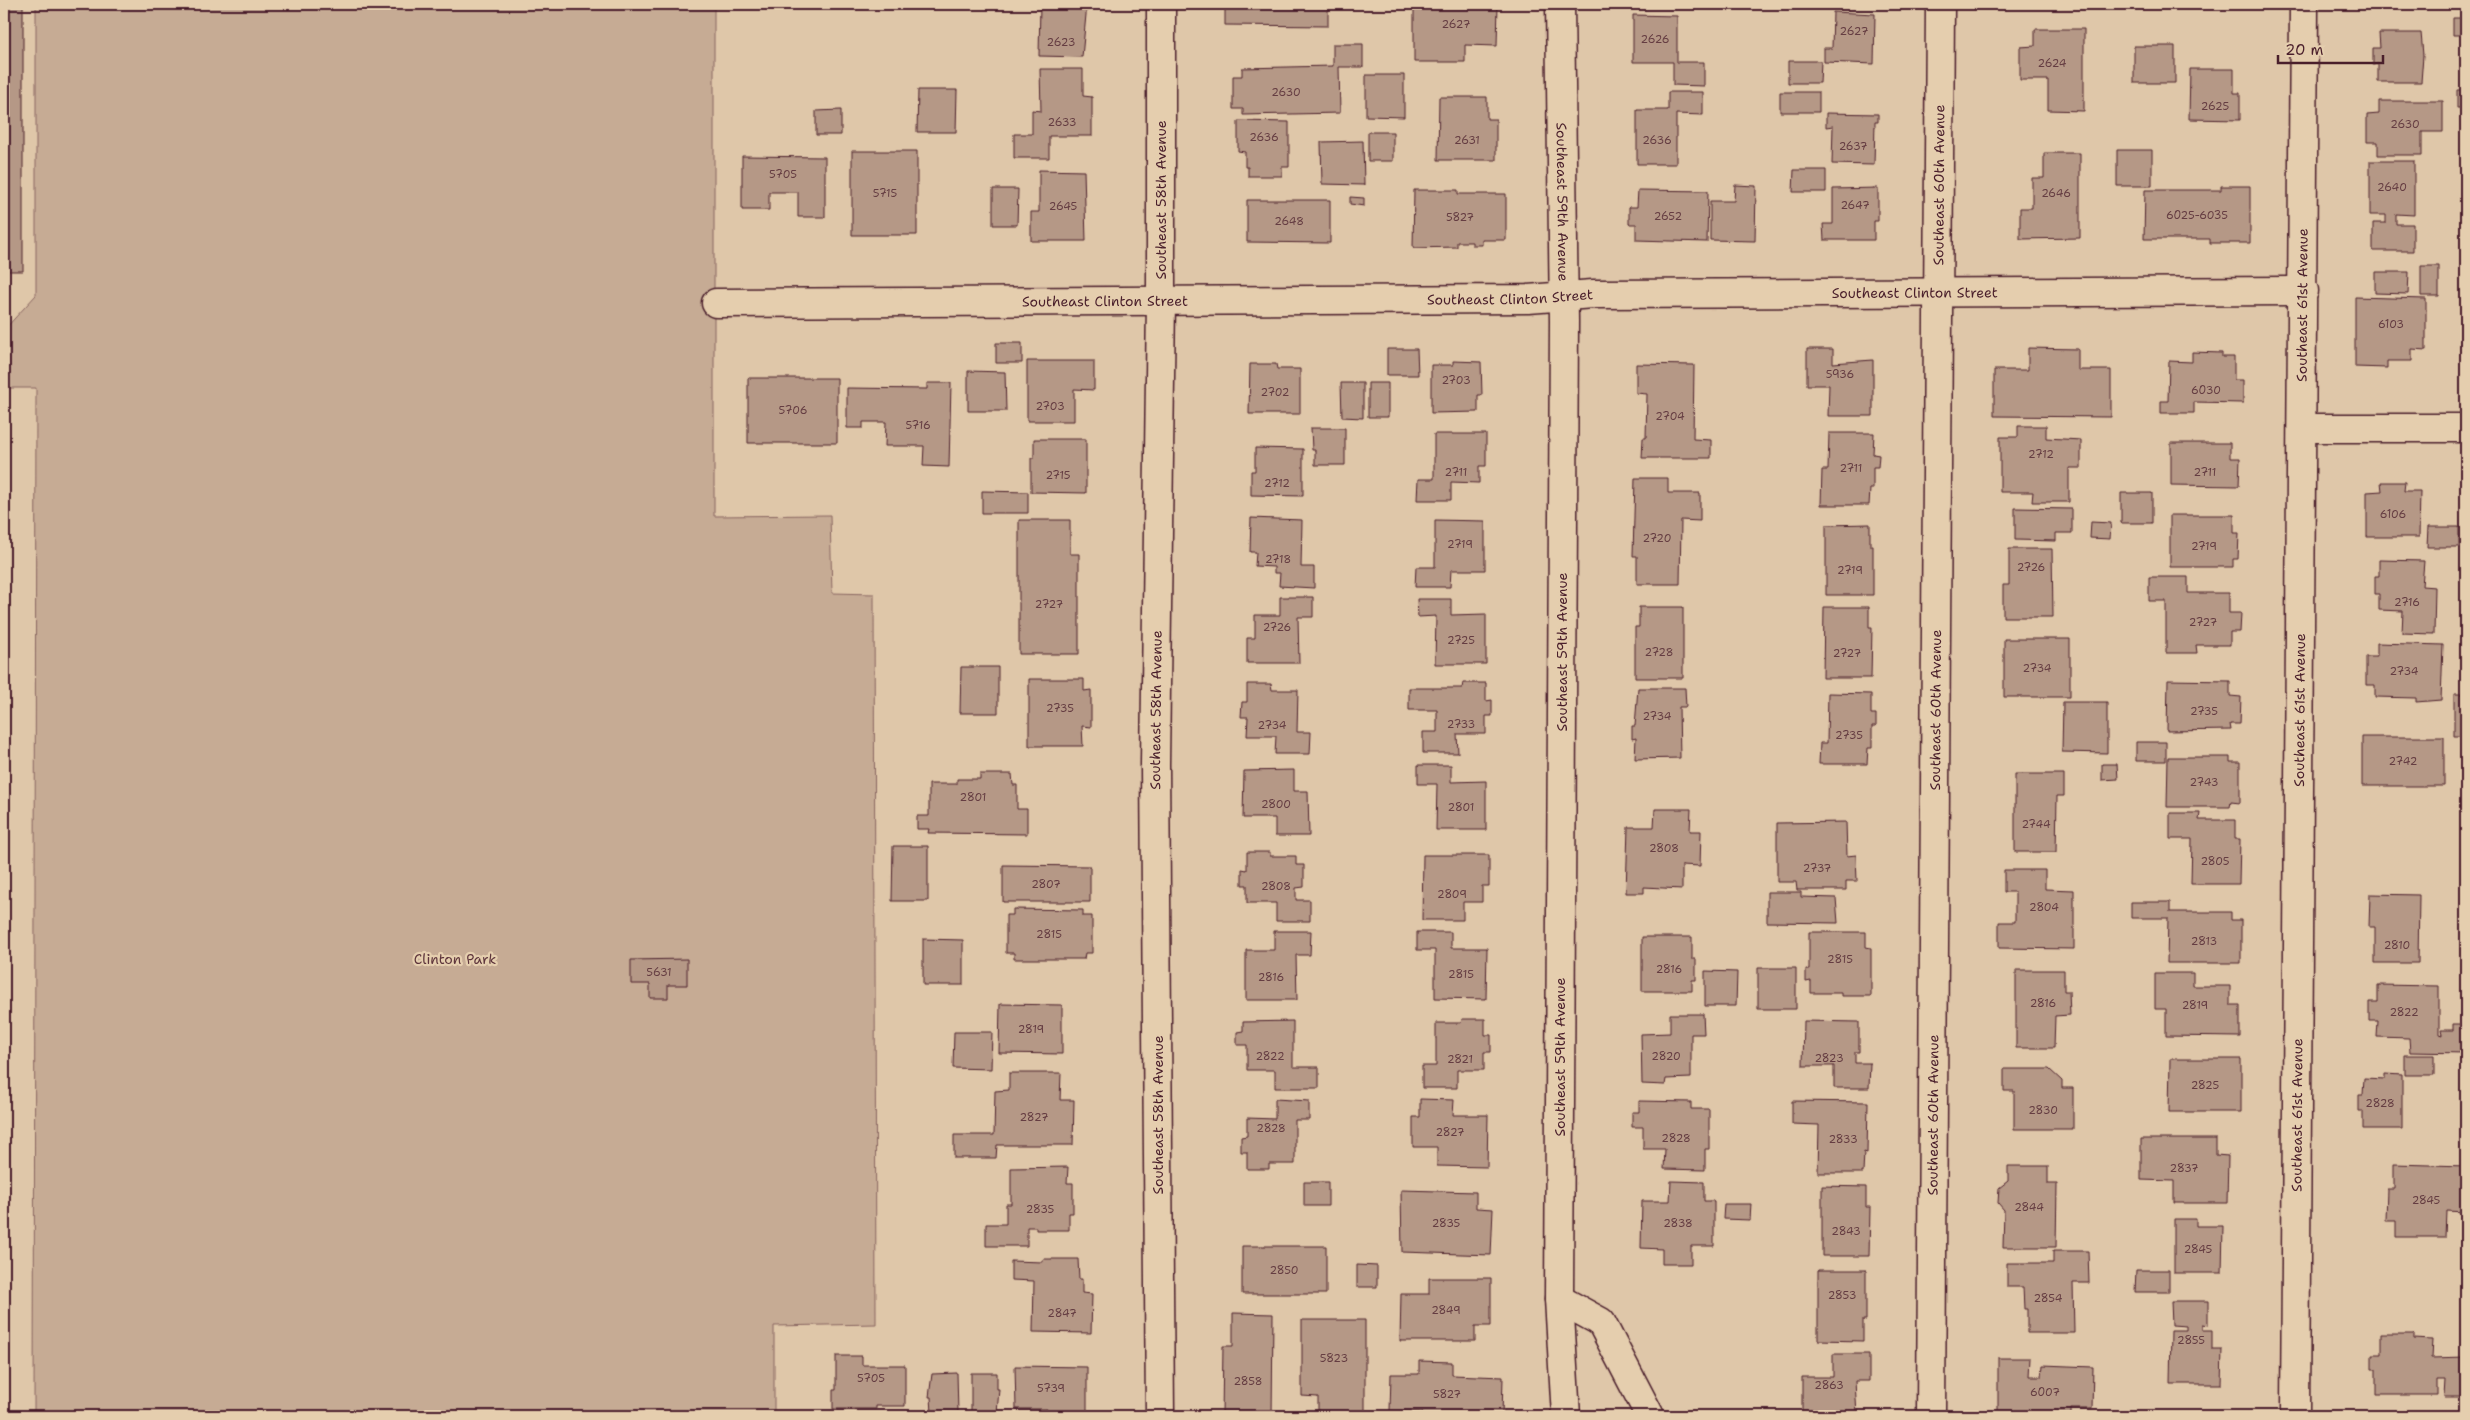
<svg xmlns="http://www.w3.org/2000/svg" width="2470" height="1420" font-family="'Shantell Sans',sans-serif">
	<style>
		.green { fill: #c6ab94; stroke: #886560 }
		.building { fill: #b59886; stroke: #4a1f2b }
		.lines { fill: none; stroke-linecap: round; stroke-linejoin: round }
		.minor-casing { stroke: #4a1f2b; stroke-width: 31 }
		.minor { stroke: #e5ceae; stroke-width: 28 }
		.labels { text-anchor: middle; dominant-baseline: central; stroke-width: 4.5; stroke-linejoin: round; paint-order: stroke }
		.number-label { font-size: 11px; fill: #653d42 }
		.street-label { font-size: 14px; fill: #4a1f2b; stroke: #e5ceae }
		.park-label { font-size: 14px; fill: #5d343b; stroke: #e5ceae }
	</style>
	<rect width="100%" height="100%" fill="#dfc7a9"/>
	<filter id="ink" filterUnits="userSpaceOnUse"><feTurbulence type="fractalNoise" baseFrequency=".02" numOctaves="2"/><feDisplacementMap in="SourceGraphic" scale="10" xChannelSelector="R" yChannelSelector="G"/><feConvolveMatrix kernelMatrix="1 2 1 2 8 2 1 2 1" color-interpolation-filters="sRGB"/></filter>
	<g filter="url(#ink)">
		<!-- green -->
		<path class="green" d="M36 4H714V516L830 515 832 593 874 594 876 1324 774 1326V1416H34L36 388H4V330L36 295Z"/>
		<!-- building -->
		<path class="building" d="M4 4H23V271H4Z
			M1040 4H1087L1082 57 1039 56Z
			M1225 4H1328V26L1225 25Z
			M1414 4H1498L1497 46 1465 45V62H1414Z
			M2019 4H2099V7L2019 6Z
			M2192 4H2235V7H2192Z
			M2410 4H2430V8H2410Z
			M1833 12 1875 14 1874 64 1824 62V48H1832Z
			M1633 15 1677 16V62H1704V86L1673 85V62H1633Z
			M2453 18H2466V35H2453Z
			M2035 29H2084V111L2048 110V80H2020V47L2035 46Z
			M2379 33H2421L2423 55 2421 82H2378V64L2373 65V48H2380Z
			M1333 44H1363V67H1339L1340 113 1243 115V109H1233V76H1242V68L1333 66Z
			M2134 46H2175V83H2134Z
			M1788 61H1821L1820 83H1788Z
			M1040 69H1083V96L1092 97V136H1049V158H1014V134H1032V110L1041 111Z
			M2190 69H2234V93H2240V120L2189 119Z
			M1366 75H1404V117L1366 116Z
			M918 90H957L956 132H917Z
			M2457 90H2466V108H2457Z
			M1668 92H1703V115L1676 114V164H1637V110H1668Z
			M1780 92H1819V112H1780Z
			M1439 97H1487V119H1496V160H1438Z
			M2379 101H2443V132H2422V155H2378V142H2367V115L2379 114Z
			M841 110V135H816V111Z
			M1826 113 1878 114V122H1875L1874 165 1832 164 1833 126 1826 127Z
			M1238 121 1289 122V167H1282V176H1248V167H1245V152L1238 151Z
			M1368 132H1393V161H1368Z
			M1363 141 1364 185 1322 184 1321 142Z
			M2117 150H2152V186H2117Z
			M852 151H917V235H852Z
			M2044 153H2080V238L2020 239V208H2032V178H2044Z
			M742 156 825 157V217H798V192H769V210H742Z
			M2370 161H2414V215L2396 214V224H2413V251H2373V223H2386V215H2370Z
			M1039 170 1084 171 1086 241H1031V212H1039Z
			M1794 170H1826V192H1793Z
			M1735 185 1756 186 1755 241 1710 240V201H1734Z
			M2221 186H2250V243H2210V239H2144L2145 190H2221Z
			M1878 188V221H1874V240H1824L1823 224H1833V189Z
			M993 189H1018L1017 225H993Z
			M1414 190H1458V194H1506V240H1482V245H1472V242H1457V247L1413 248Z
			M1638 190 1708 191 1707 242 1636 240V224H1629V207H1637Z
			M1350 197 1364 198V206L1350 204Z
			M1247 200H1330V243L1247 242Z
			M2421 266H2439V296H2421Z
			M2375 272H2409L2408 294 2375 293Z
			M2355 297 2426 299V350L2412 349V361H2387V368L2355 367Z
			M996 343H1022V363H996Z
			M2028 348 2078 349V370H2111V417L1994 416V370H2028Z
			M1387 349H1417L1418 375H1387Z
			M1807 349H1833V363L1873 360V416H1828L1829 385H1807Z
			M2192 352 2222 353V357H2234V380H2243V403L2194 402V413H2161V401H2168L2169 361 2192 362Z
			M1027 361H1094V390L1074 389V421H1027Z
			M1453 361 1481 362 1482 395H1478V412L1431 413V365H1453Z
			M1250 364H1276L1277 369H1300V414H1249Z
			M1636 364 1694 365 1693 439 1711 440V458H1642L1643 438H1646L1647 394 1636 393Z
			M968 371 1005 372 1006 411H968Z
			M748 378H837V443H748Z
			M927 383H951L949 467 923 466 924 446H885L886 422H863V428H847V388L927 389Z
			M1341 383H1363V418L1342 417Z
			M1368 383H1388V417H1368Z
			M2018 426H2046V438L2081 440V468H2069V502H2032L2033 492H2000V437H2018Z
			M1311 428H1345V465H1315V450H1312Z
			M1829 433H1874L1873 454 1879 455 1878 467H1873V489H1870L1869 505H1821L1822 470H1828Z
			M1434 434H1486V466H1479V483L1451 482V500H1417L1418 479H1434Z
			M1034 439H1086V493L1031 492V458H1034Z
			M2171 443H2230V458H2240L2239 486 2171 485Z
			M1255 448 1303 449V496L1251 495V471H1255Z
			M1635 478H1668V493H1700V521L1681 520 1680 584H1637V556H1633Z
			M2381 482H2405L2404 491H2420L2419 537H2367V492L2382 491Z
			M982 491 1028 492V513H982Z
			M2121 493H2152V523H2121Z
			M2015 508 2072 509V533H2056V541L2015 540Z
			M2170 515H2234V533H2239L2238 559H2233V567H2170Z
			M1251 518 1302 520 1301 567H1314V588L1279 586 1280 573H1274V567L1255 566 1256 552H1250Z
			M1019 520H1070V554H1079V654H1019Z
			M1435 520 1485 521V570H1451L1450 587H1415L1416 567H1435Z
			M2091 522 2111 523 2110 539 2090 538Z
			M1870 524V545H1873V595H1826V525Z
			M2428 527H2459V547H2427Z
			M2009 549H2052L2053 617H2003V585H2009Z
			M2379 560 2424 561 2422 586 2435 587 2434 634 2402 633 2403 611 2379 610V594H2375V576H2379Z
			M2149 577H2188V593H2229V613H2241L2240 632H2230V645H2196L2197 653H2166V601H2149Z
			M1280 597H1313V617H1298L1299 663H1247V638H1255V615H1280Z
			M1417 599H1451V615L1486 614V664H1435L1436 616 1418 617Z
			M1639 607H1683V678H1635V627H1639Z
			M1824 607H1869V627H1872L1871 678H1823Z
			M2004 639H2070V697H2004Z
			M2377 643 2443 645 2441 700 2416 702V698L2375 697V685H2366V657H2377Z
			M961 667H998V713H960Z
			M1029 679H1084V691L1091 690V727L1082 726 1083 746H1029Z
			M2168 680 2230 681V696L2241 697 2240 724H2230L2231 730 2167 731Z
			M1463 683H1486V701L1492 700V716H1486V734H1457L1458 753H1423V732H1437V710H1409V688H1462Z
			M1247 684H1271L1272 690H1298L1297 732H1311L1310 754H1275L1276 736H1247L1248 717H1241L1242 702H1247Z
			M1638 688H1685L1686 707H1679L1680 758 1635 759 1636 738 1632 739V726H1635Z
			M1828 693 1871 694V714H1876V726H1872V748H1868L1867 764H1819L1820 743H1827Z
			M2454 694H2466V736H2454Z
			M2063 702H2107V753L2062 752Z
			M2362 737H2444V786H2362Z
			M2136 742H2166V761H2136Z
			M2168 757H2230V762H2240V803L2231 802 2230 807H2167Z
			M2102 764H2117L2118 779 2102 780Z
			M1418 765H1451V782L1486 781V830H1436L1437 784H1418Z
			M1294 770V791H1308L1309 836H1275V818H1243L1244 771Z
			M980 774H1012L1013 785H1017V809H1027V834L928 833 929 829H917V816H929V784H957V779H980Z
			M2015 774H2064V796H2057L2056 852H2015Z
			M1655 809H1691L1690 831H1701L1700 866 1682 865V889L1644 887V893H1626L1628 827H1654Z
			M2170 813H2200L2199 820H2235V839H2240L2239 884H2191L2192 839H2170Z
			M1846 822 1847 856 1856 855 1857 881H1846V890H1797L1796 882H1777V823Z
			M893 846H928V901H892Z
			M1247 852H1270V856H1296V865H1304V887L1296 888V900H1310V921H1276V903H1247V885H1242V869L1247 870Z
			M1423 855H1489V886H1482V902H1463V920H1422Z
			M1003 865 1090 866V902H1003Z
			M2004 870H2045V889L2074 890V949L1999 948V922H2015V892H2004Z
			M1767 892H1801V897L1836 898 1838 923 1767 922Z
			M2370 894 2419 895 2418 963H2375V927H2369Z
			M2131 902H2170V912H2231V920H2241V963H2167L2168 918H2131Z
			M1013 909 1083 910V916H1092V953H1085L1084 959H1014V953H1006V915H1013Z
			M1274 931H1311L1310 955H1296L1297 1000H1246V950H1274Z
			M1417 932H1451V948H1487L1486 999 1435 998V950H1417Z
			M1809 932H1866V947L1871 948V996H1841V993H1811V981L1806 982V970H1809Z
			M1642 937H1692V959H1696V980H1692V991H1642Z
			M923 939 963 940V985H923Z
			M687 959V985H668V998H650V984H631V960Z
			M1758 968H1796V1009H1758Z
			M2016 970H2064V991H2069L2070 1015 2055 1016 2054 1048H2016Z
			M1705 971 1737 972 1736 1006H1705Z
			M2155 973H2193V986H2230V1005H2240V1037L2166 1036V1009H2155Z
			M2378 985 2439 986V1034L2442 1035 2441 1030H2453V1024H2466V1053L2410 1052 2409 1038 2377 1037 2378 1021H2369V1002H2378Z
			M1000 1004 1062 1005V1054L999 1053Z
			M1670 1014H1703L1704 1034H1691V1078L1666 1079 1665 1085 1642 1084 1641 1034 1670 1033Z
			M1462 1019H1485V1035H1491V1052H1484V1070H1457V1088H1422V1066H1436V1023H1461Z
			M1293 1021V1067H1319V1088H1275V1070H1247V1045H1237V1032L1243 1031V1022Z
			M1804 1021 1859 1022V1052H1855V1063H1870L1869 1088H1834V1066H1803Z
			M954 1032H992L991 1069 953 1068Z
			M2405 1055H2434V1075H2405Z
			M2170 1059H2241V1112H2169Z
			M2004 1069H2049L2062 1081V1088H2073V1129H2014V1091H2004Z
			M1009 1073H1061L1060 1100H1074L1073 1145H997L996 1158H954V1135H994L995 1091 1009 1090Z
			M2385 1074 2402 1075V1129H2363V1111H2359V1095H2363L2364 1078 2385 1079Z
			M1275 1099 1309 1101V1120H1295V1164H1269V1169H1247V1152H1241V1137L1247 1136V1118L1275 1119Z
			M1420 1099 1454 1100 1453 1115H1488L1487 1167 1437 1166V1147H1413V1117H1420Z
			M1639 1101 1691 1102V1109H1709V1149H1705V1170L1664 1169 1665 1149H1643V1127H1632V1112H1639Z
			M1792 1101 1868 1102 1867 1153 1864 1152 1863 1173H1818L1819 1125 1792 1124Z
			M2141 1139H2216V1155L2228 1156 2227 1203H2174V1181L2141 1180Z
			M2394 1164 2466 1166 2465 1212 2446 1211 2445 1237H2396V1221H2386L2387 1189H2394Z
			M2008 1166H2048V1184H2057L2056 1247H2003L2004 1210 1998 1203 1999 1188 2008 1181Z
			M1068 1167 1067 1183H1073V1213H1069V1230H1036V1227H1027V1246H986V1224H1006V1204H1011V1168Z
			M1671 1181 1704 1182V1201H1714V1246H1691V1264H1662V1249L1641 1248 1642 1201H1670Z
			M1304 1182H1328V1206H1304Z
			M1822 1186 1866 1187V1207H1870L1869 1256H1822Z
			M1401 1190 1476 1192V1208L1493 1209 1491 1255 1402 1252Z
			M1724 1204H1751L1750 1220 1723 1219Z
			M2174 1219H2196V1226H2223L2222 1273H2174Z
			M1242 1246H1326V1294H1242Z
			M2053 1251H2088L2089 1283H2073L2074 1333H2027V1309H2024L2023 1287H2007V1263H2053Z
			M1043 1259H1078L1079 1279H1082V1293L1092 1294 1091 1333 1033 1332 1034 1281 1011 1280V1261L1043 1262Z
			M1357 1265 1377 1266V1287H1357Z
			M1818 1270H1866V1320H1863V1341L1818 1340Z
			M2136 1270H2169V1292H2135Z
			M1429 1278H1491V1326H1475V1341H1400L1401 1294H1429Z
			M2171 1301H2208V1325L2202 1324V1330H2212V1350H2222L2221 1384H2170L2171 1330H2186V1326L2172 1325Z
			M1233 1313 1273 1314 1272 1416H1222L1223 1346H1233Z
			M1302 1320H1365V1412H1318V1397L1302 1396Z
			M2381 1334H2414V1339L2432 1340 2431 1358 2466 1357V1397H2444L2445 1380H2437V1395H2376V1369H2372V1354H2381Z
			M1833 1354H1869V1381H1855L1857 1416H1802V1377H1833Z
			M836 1356H862V1365H905V1406H876V1409H833V1390H836Z
			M1998 1358H2030L2029 1376H2042L2043 1365 2093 1367 2092 1409H2071V1415H1998Z
			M1419 1361 1452 1362V1375L1503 1377 1502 1416H1423V1412L1390 1411 1391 1374H1419Z
			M1015 1366 1087 1367V1415H1047V1409H1016Z
			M957 1373 958 1413H932L931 1397H929L932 1374Z
			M971 1373H997V1389H999L997 1413H971Z"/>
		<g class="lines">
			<defs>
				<g id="minor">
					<path id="s1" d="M1560 4 1564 321 1559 1299 1566 1416"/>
					<path id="s2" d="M716 303 1528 299 1593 294 2304 291"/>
					<path d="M2303 428H2466"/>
					<path d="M1559 1299 1601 1322 1650 1416"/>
					<path id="s3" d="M1160 1416 1155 764 1161 300V4"/>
					<path id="s4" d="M1931 1416 1940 4"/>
					<path id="s5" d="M2295 1416 2304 4"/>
				</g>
			</defs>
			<!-- minor casing -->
			<use href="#minor" class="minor-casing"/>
			<!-- minor -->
			<use href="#minor" class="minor"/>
		</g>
	</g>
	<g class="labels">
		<!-- number labels -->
		<g class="number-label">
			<text x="1456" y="24">2627</text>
			<text x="1854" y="31">2627</text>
			<text x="1655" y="39">2626</text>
			<text x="1061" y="42">2623</text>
			<text x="2052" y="63">2624</text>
			<text x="1286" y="92">2630</text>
			<text x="2215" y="106">2625</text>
			<text x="1062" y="122">2633</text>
			<text x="2405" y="124">2630</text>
			<text x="1264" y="137">2636</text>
			<text x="1467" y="140">2631</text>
			<text x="1657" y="140">2636</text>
			<text x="1853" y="146">2637</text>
			<text x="783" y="174">5705</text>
			<text x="2392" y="187">2640</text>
			<text x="885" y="193">5715</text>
			<text x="2056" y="193">2646</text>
			<text x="1855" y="205">2647</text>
			<text x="1063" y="206">2645</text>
			<text x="2197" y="215">6025-6035</text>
			<text x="1668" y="216">2652</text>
			<text x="1460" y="217">5827</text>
			<text x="1289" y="221">2648</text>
			<text x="2391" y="324">6103</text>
			<text x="1840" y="374">5936</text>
			<text x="1456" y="380">2703</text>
			<text x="2206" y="390">6030</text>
			<text x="1275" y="392">2702</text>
			<text x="1050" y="406">2703</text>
			<text x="793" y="410">5706</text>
			<text x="1670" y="416">2704</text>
			<text x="918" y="425">5716</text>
			<text x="2041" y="454">2712</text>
			<text x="1851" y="468">2711</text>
			<text x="1456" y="472">2711</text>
			<text x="2205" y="472">2711</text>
			<text x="1058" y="475">2715</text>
			<text x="1277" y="483">2712</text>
			<text x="2393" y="514">6106</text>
			<text x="1657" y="538">2720</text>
			<text x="1460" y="544">2719</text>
			<text x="2204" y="546">2719</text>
			<text x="1278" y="559">2718</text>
			<text x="2031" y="567">2726</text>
			<text x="1850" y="570">2719</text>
			<text x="2407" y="602">2716</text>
			<text x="1049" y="604">2727</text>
			<text x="2203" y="622">2727</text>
			<text x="1277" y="627">2726</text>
			<text x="1461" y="640">2725</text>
			<text x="1659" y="652">2728</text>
			<text x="1847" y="653">2727</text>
			<text x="2037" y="668">2734</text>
			<text x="2404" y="671">2734</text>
			<text x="1060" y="708">2735</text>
			<text x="2204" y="711">2735</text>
			<text x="1657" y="716">2734</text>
			<text x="1461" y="724">2733</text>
			<text x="1272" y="725">2734</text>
			<text x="1849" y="735">2735</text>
			<text x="2403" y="761">2742</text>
			<text x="2204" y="782">2743</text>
			<text x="973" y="797">2801</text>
			<text x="1276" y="804">2800</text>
			<text x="1461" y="807">2801</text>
			<text x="2036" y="824">2744</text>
			<text x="1664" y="848">2808</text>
			<text x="2215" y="861">2805</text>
			<text x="1817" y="868">2737</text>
			<text x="1046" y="884">2807</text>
			<text x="1276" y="886">2808</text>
			<text x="1452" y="894">2809</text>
			<text x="2044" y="907">2804</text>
			<text x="1049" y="934">2815</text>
			<text x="2204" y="941">2813</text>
			<text x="2397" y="945">2810</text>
			<text x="1840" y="959">2815</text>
			<text x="1669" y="969">2816</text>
			<text x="659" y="972">5631</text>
			<text x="1461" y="974">2815</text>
			<text x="1271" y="977">2816</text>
			<text x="2043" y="1003">2816</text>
			<text x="2195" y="1005">2819</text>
			<text x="2404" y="1012">2822</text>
			<text x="1031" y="1029">2819</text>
			<text x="1270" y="1056">2822</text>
			<text x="1666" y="1056">2820</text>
			<text x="1829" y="1058">2823</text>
			<text x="1460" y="1059">2821</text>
			<text x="2205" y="1085">2825</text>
			<text x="2380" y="1103">2828</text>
			<text x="2043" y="1110">2830</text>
			<text x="1034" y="1117">2827</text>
			<text x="1271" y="1128">2828</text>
			<text x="1450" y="1132">2827</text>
			<text x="1676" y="1138">2828</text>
			<text x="1843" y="1139">2833</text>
			<text x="2184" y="1168">2837</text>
			<text x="2426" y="1200">2845</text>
			<text x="2029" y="1207">2844</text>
			<text x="1040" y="1209">2835</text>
			<text x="1446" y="1223">2835</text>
			<text x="1678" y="1223">2838</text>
			<text x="1846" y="1231">2843</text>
			<text x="2198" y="1249">2845</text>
			<text x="1284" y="1270">2850</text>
			<text x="1842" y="1295">2853</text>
			<text x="2048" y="1298">2854</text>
			<text x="1446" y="1310">2849</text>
			<text x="1062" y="1313">2847</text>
			<text x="2191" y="1340">2855</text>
			<text x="1334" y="1358">5823</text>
			<text x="871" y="1378">5705</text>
			<text x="1248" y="1381">2858</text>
			<text x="1829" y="1385">2863</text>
			<text x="1051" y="1388">5739</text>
			<text x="2045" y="1392">6007</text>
			<text x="1447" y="1394">5827</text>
		</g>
		<!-- street labels -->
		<g class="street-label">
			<text stroke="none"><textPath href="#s4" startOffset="1231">Southeast 60th Avenue</textPath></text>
			<text transform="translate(1161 200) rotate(-90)">Southeast 58th Avenue</text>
			<text stroke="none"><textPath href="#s1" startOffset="198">Southeast 59th Avenue</textPath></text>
			<text stroke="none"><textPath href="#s2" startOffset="1199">Southeast Clinton Street</textPath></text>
			<text stroke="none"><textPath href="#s2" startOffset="794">Southeast Clinton Street</textPath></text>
			<text stroke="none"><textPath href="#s2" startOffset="389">Southeast Clinton Street</textPath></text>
			<text stroke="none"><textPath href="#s5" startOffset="1111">Southeast 61st Avenue</textPath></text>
			<text transform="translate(1562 652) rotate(-90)">Southeast 59th Avenue</text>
			<text stroke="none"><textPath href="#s3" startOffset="706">Southeast 58th Avenue</textPath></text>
			<text stroke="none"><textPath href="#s4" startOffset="706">Southeast 60th Avenue</textPath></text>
			<text stroke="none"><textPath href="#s5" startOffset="706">Southeast 61st Avenue</textPath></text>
			<text transform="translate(1560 1057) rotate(-90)">Southeast 59th Avenue</text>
			<text transform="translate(1158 1115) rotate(-90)">Southeast 58th Avenue</text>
			<text stroke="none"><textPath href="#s4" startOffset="301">Southeast 60th Avenue</textPath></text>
			<text stroke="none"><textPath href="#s5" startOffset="301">Southeast 61st Avenue</textPath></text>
		</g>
		<!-- park labels -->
		<g class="park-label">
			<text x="455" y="959">Clinton Park</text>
		</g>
	</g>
	<!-- margin -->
	<rect width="2470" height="1420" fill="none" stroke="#e5ceae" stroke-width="20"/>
	<rect x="10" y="10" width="2450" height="1400" fill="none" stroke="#4a1f2b" stroke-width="2" filter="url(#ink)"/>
	<!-- scale -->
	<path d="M2278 55v8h105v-8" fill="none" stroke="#4a1f2b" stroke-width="2.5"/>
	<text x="2285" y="55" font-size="15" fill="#4a1f2b" stroke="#e5ceae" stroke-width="4" paint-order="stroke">20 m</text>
</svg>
